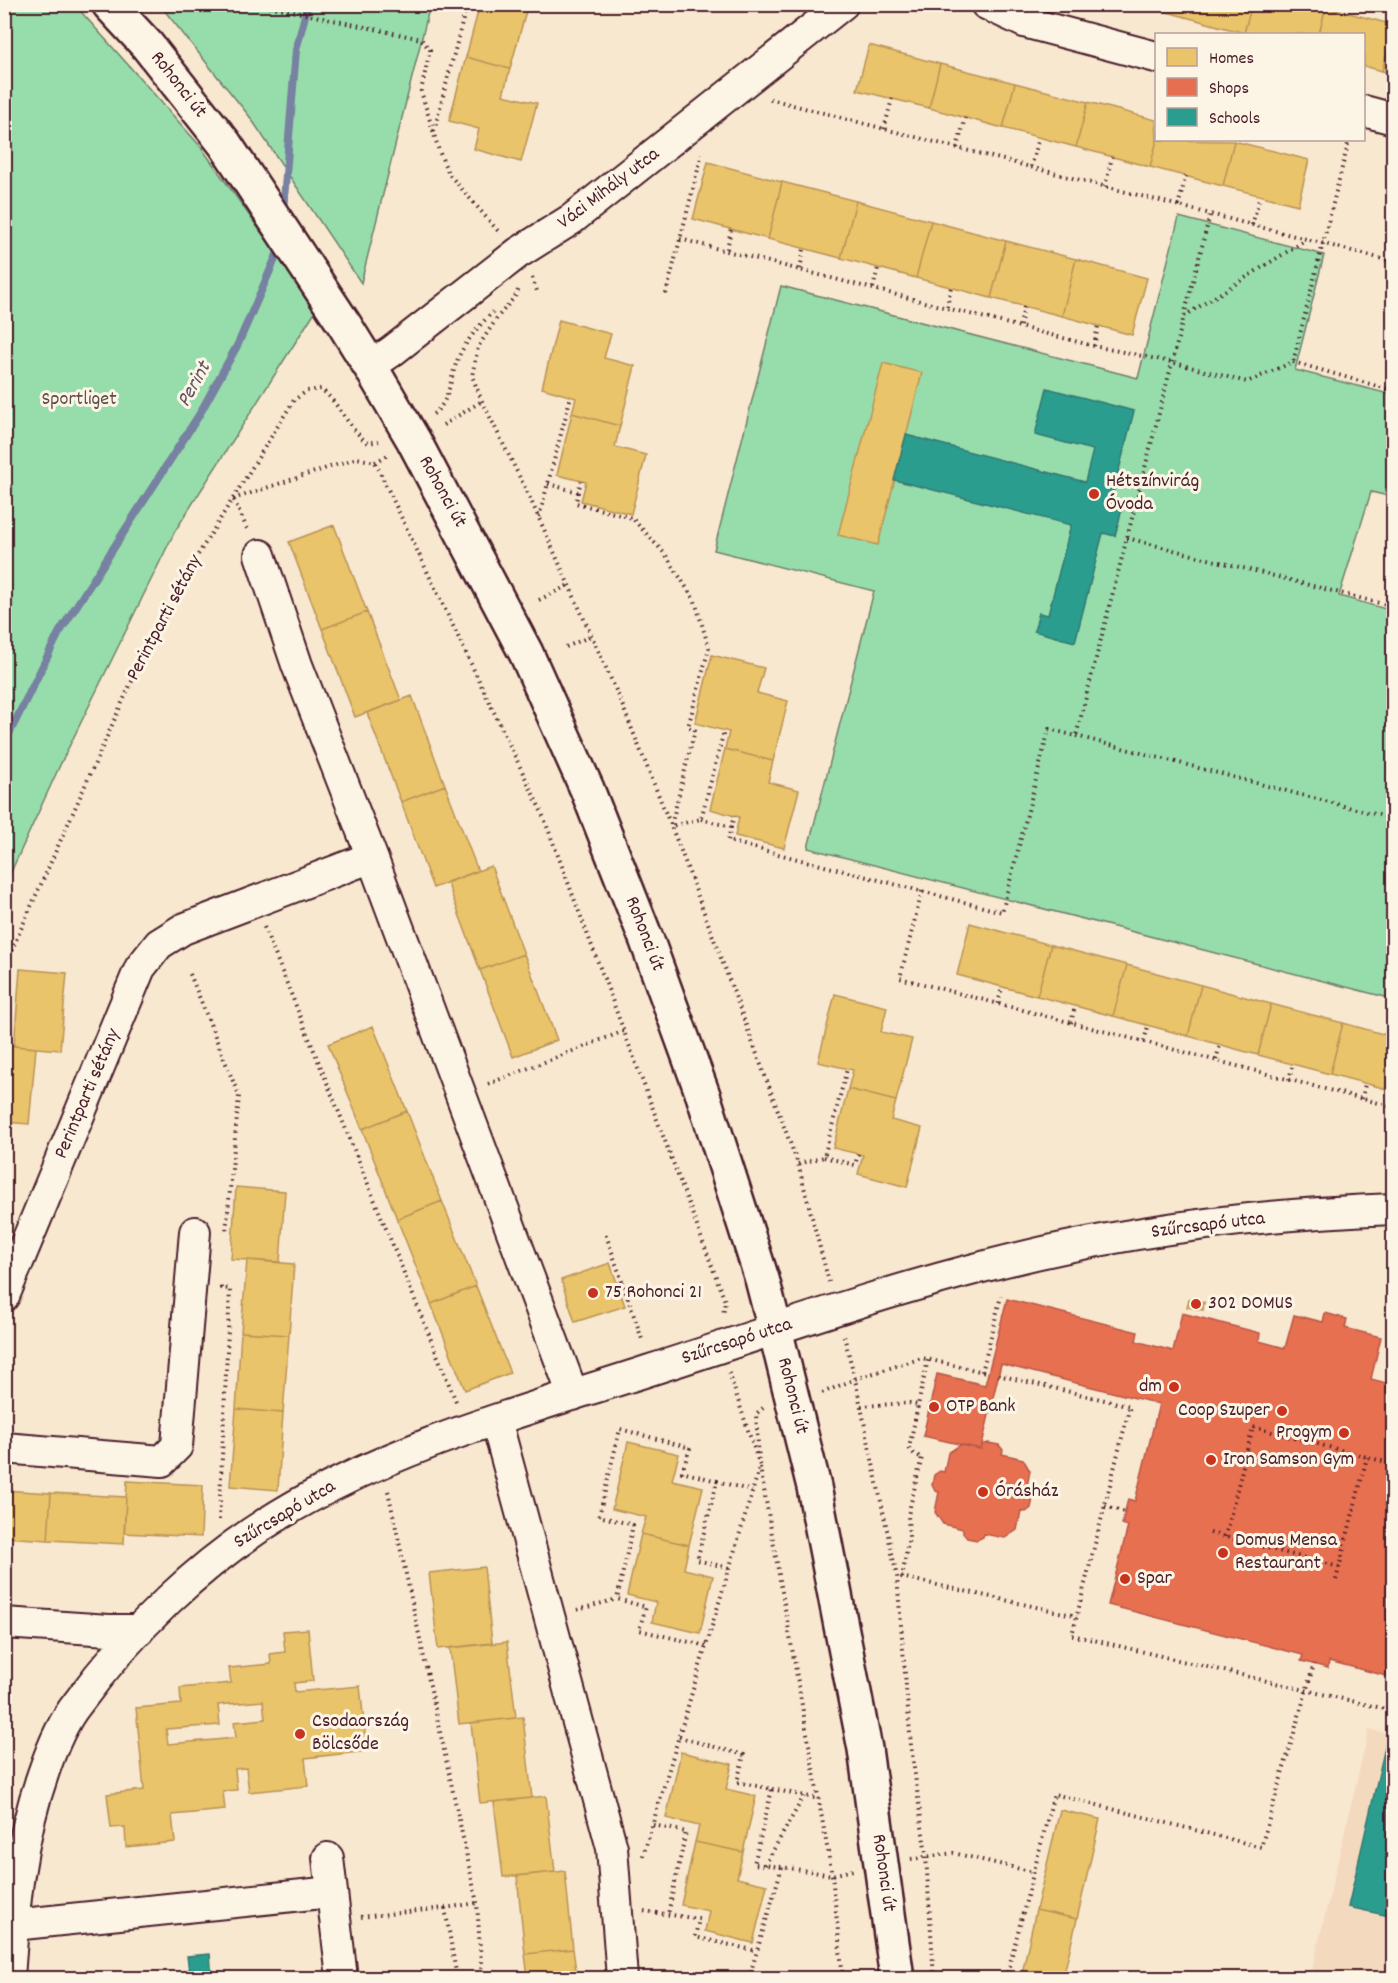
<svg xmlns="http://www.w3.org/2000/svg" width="1398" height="1983" font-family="Dekko,sans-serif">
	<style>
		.built { fill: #f3dabf }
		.green { fill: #97ddab; stroke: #707e6b; stroke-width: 1.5 }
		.homes { fill: #e9c46a; stroke: #b99257; stroke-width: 1.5; fill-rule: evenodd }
		.shops { fill: #e76f51; stroke: #b85746; stroke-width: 1.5 }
		.schools { fill: #2a9d8f; stroke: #347771; stroke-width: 1.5 }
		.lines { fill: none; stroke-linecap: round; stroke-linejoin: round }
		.stream { stroke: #7781a1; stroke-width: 8 }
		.minor-casing { stroke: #4a1f2b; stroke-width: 34 }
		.major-casing { stroke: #4a1f2b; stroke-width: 38 }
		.path { stroke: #4a1f2b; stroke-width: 4; stroke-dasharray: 1.5 4.5; stroke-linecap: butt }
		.minor { stroke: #fcf5e5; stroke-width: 30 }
		.major { stroke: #fcf5e5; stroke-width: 33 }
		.poi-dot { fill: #c8321e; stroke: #fcf5e5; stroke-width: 2 }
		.labels { text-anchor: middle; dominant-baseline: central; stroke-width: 6; stroke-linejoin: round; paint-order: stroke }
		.street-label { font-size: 20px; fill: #4a1f2b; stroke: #fcf5e5 }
		.park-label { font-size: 20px; fill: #5d4e4b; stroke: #fcf5e5 }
		.poi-label { font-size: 20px; fill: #4a1f2b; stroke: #fcf5e5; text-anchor: start }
		.water-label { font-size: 21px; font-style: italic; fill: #605066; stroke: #fcf5e5 }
	</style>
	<rect width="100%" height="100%" fill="#f8e8d0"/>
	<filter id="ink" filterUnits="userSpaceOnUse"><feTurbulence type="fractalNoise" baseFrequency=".0167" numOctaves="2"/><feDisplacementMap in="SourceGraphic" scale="12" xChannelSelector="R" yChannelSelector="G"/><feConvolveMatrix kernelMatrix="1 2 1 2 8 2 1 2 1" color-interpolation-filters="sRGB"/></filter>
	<g filter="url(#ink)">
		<!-- built -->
		<path class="built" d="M1369 1729 1393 1735V1978H1310Z"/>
		<!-- green -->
		<path class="green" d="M5 5H75L201 147 316 310 175 531 61 763 5 885Z
			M160 5H430L361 283 250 117Z
			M1179 217 1324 255 1295 370 1393 395V497L1371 492 1339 596 1393 611V999L808 848 874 591 714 550 781 286 1138 378Z"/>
		<!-- homes -->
		<path class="homes" d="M480 4H528L510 69 466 57Z
			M1140 4H1169L1167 12Z
			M1169 4H1252L1244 33 1167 12Z
			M1252 4H1317L1326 7 1319 34H1250L1244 33Z
			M1326 7 1394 25 1382 71 1364 66V34H1319Z
			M1394 29V74L1382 71Z
			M869 45 940 64 929 108 857 90Z
			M466 57 510 69 503 95 537 103 521 162 474 149 479 129 449 121Z
			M940 64 1015 83 1003 128 929 108Z
			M1015 83 1088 102 1076 147 1003 128Z
			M1088 102 1156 120 1157 140 1150 167 1076 147Z
			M1157 140 1234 141 1223 186 1150 167Z
			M1234 141 1309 160 1298 205 1223 186Z
			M708 162 782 182 768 239 693 219Z
			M782 182 856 201 841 258 768 239Z
			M856 201 931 221 916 278 841 258Z
			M931 221 1006 241 991 298 916 278Z
			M1006 241 1076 259 1062 316 991 298Z
			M1076 259 1147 278 1132 335 1062 316Z
			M559 320 611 334 604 358 635 366 620 426 572 413 576 398 542 388Z
			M883 363 922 373 878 545 838 535Z
			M572 413 620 426 615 447 646 455 631 514 581 501 586 482 557 475Z
			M334 525 367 612 322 629 289 542Z
			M367 612 401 700 355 717 322 629Z
			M712 655 764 668 757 693 788 701 773 761 725 749 729 732 695 723Z
			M412 696 445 785 401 802 367 713Z
			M725 749 773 761 768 782 799 790 784 848 735 836 739 817 710 809Z
			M445 785 478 871 433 888 401 802Z
			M491 866 524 954 480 970 447 882Z
			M970 923 1051 945 1037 996 957 975Z
			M1051 945 1127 965 1113 1016 1037 996Z
			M524 954 557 1040 513 1057 480 970Z
			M1127 965 1201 985 1188 1036 1113 1016Z
			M20 969 67 973 60 1050 14 1046Z
			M1201 985 1271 1004 1258 1055 1188 1036Z
			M835 994 887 1007 881 1032 912 1039 896 1101 848 1089 853 1070 818 1062Z
			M1271 1004 1343 1023 1330 1074 1258 1055Z
			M1343 1023 1394 1037V1091L1330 1074Z
			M373 1026 407 1111 362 1129 328 1044Z
			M4 1045 36 1048 29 1124 4 1122Z
			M848 1089 896 1101 891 1120 922 1128 907 1187 858 1174 863 1155 833 1148Z
			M407 1111 442 1201 397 1219 362 1129Z
			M236 1187 285 1191 280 1262 231 1259Z
			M442 1201 476 1286 431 1304 397 1219Z
			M247 1260 294 1264 289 1335 241 1332Z
			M610 1263 625 1306 575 1322 561 1280Z
			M476 1286 510 1373 465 1390 431 1304Z
			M1189 1299 1204 1302 1203 1310 1187 1307Z
			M241 1332 289 1335 283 1413 236 1409Z
			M236 1409 283 1413 278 1490 230 1486Z
			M628 1442 679 1454 672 1480 703 1487 689 1545 641 1534 646 1517 612 1509Z
			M127 1481 203 1485 201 1537 124 1533Z
			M4 1490 51 1493 48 1540 4 1537Z
			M51 1493 126 1497 124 1544 48 1540Z
			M641 1534 689 1545 684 1569 713 1576 700 1633 652 1622 656 1602 627 1595Z
			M484 1567 492 1643 438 1649 429 1573Z
			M308 1629 313 1681 294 1683 295 1692 360 1686 367 1751 305 1758 308 1786 249 1792 246 1768 235 1769 237 1790 223 1791 225 1810 172 1815 175 1842 126 1847 125 1827 111 1828 107 1794 144 1790 136 1708 181 1704 180 1688 231 1683 229 1668 271 1664 270 1654 285 1652 283 1631ZM263 1701 265 1719 234 1722 236 1738 168 1744 166 1729 220 1725 218 1705Z
			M507 1642 516 1718 459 1724 450 1648Z
			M523 1717 532 1798 480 1803 471 1723Z
			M681 1752 732 1764 726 1789 756 1796 743 1852 695 1842 699 1826 666 1818Z
			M546 1796 555 1872 503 1877 494 1802Z
			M1060 1810 1100 1819 1077 1919 1036 1910Z
			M695 1842 743 1852 737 1878 767 1885 753 1943 705 1931 709 1911 681 1905Z
			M565 1871 573 1949 525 1954 517 1876Z
			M1036 1910 1077 1919 1063 1978H1021Z
			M573 1949 577 1978H528L525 1954Z"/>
		<!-- shops -->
		<path class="shops" d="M1007 1299 1138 1332 1136 1341 1173 1351 1182 1313 1260 1333 1259 1341 1285 1348 1294 1315 1323 1322 1325 1313 1347 1319 1345 1328 1381 1337 1371 1379 1394 1385V1678L1329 1661 1328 1668 1301 1661 1303 1655 1108 1605 1128 1526 1122 1524 1128 1499 1135 1501 1159 1404 1001 1364 981 1449 923 1436 937 1374 985 1385Z
			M988 1443 999 1445 1003 1450 1002 1454 1023 1459 1030 1471 1026 1491 1030 1492 1033 1498 1031 1508 1026 1512 1021 1511 1017 1530 1005 1538 984 1534 983 1537 977 1540 967 1538 963 1533V1529L943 1524 935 1512 939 1492 935 1491 932 1485 934 1475 940 1471 944 1472 948 1453 960 1445 981 1449 982 1445Z"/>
		<!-- schools -->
		<path class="schools" d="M1047 388 1134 411 1110 505 1122 509 1115 536 1103 533 1075 642 1034 631 1039 613 1048 615 1071 525 894 480 906 435 1085 482 1093 450 1035 435Z
			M1388 1734 1394 1735V1917L1348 1907Z
			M210 1954 212 1978H190L187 1956Z
			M318 1976V1978H291Z"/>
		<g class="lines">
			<!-- stream -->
			<path class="stream" d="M283 212 296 50 308 4
				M4 744 59 633 199 415 238 344 279 250 280 243"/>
			<defs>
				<path id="minor" d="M986 4 1024 22 1156 57
					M1364 111 1394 119
					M370 366 391 352 518 253 572 219 843 4
					M260 555 297 665 372 857 573 1395
					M4 1296 140 968 159 944 183 929 372 857
					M496 1420 612 1848 622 1978
					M4 1448 162 1461 177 1446 195 1232
					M4 1623 109 1630H139
					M328 1858 342 1978
					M13 1925 332 1892
					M9 1978C14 1907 19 1842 43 1774 51 1750 61 1724 77 1704 131 1630 200 1563 279 1515 393 1446 524 1411 650 1370 763 1334 875 1294 990 1265 1121 1231 1258 1214 1394 1209"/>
				<path id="major" d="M109 4 147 45 225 144 344 324 370 366 414 441 526 653 587 789 647 941 703 1095 762 1279 775 1329 814 1487 865 1749 897 1978"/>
			</defs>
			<!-- minor casing -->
			<use href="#minor" class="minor-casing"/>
			<!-- major casing -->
			<use href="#major" class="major-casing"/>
			<!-- path -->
			<path class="path" d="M258 4 421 39 430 50 421 91 439 151 448 173 498 231
				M770 99 1394 262
				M884 129 892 99
				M434 131 467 4
				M957 148 965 118
				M1031 167 1039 138
				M1105 187 1112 157
				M1178 206 1186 176
				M1252 225 1260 196
				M680 239 1094 346 1171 362 1247 382 1293 362 1349 140
				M727 249 731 229
				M800 269 804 249
				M532 278 537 291
				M873 288 878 268
				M518 290 517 294 497 318 478 347 472 376 482 401 529 496 619 697 681 851 798 1164 829 1282
				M666 294 702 154
				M947 307 951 287
				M1184 316 1306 240
				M1020 326 1024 307
				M1094 346 1098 326
				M1293 362 1394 391
				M433 414C451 402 450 375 459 356 467 340 480 324 493 312
				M443 425 482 401
				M375 462 388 455
				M4 471 5 472
				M548 484 578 492 581 481
				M578 492 576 503 632 518 665 554 695 601 709 648 688 727 695 730 671 826 701 819 724 731
				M233 499 357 458 375 462 542 813 725 1301 723 1316
				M234 500 248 531
				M539 517 571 396
				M1127 538 1394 607
				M539 600 569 585
				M566 647 591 636
				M1076 736 1394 819
				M701 819 731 827 734 816
				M731 827 728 841 1002 912 1049 729 1076 736 1210 215
				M922 891 900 978 1394 1107
				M264 927 457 1404
				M4 967 130 685 191 566 294 400 307 391 321 389C341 405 347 427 368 443L379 441
				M190 974 239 1096 226 1232
				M998 1004 1002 987
				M1071 1023 1075 1006
				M1144 1041 1148 1026
				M1216 1060 1220 1045
				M1289 1080 1293 1064
				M488 1084 624 1031
				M1362 1099 1365 1084
				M824 1157 855 1165 858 1154
				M798 1164 824 1157 847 1069
				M606 1235 643 1342
				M844 1336 855 1379 897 1577 911 1746 926 1856 934 1978
				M982 1372 1001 1296
				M998 1375 1130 1406 1072 1635 1394 1711
				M822 1393 855 1379 922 1358 988 1373
				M861 1406 909 1403 918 1405
				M759 1460 756 1414 763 1408
				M760 1467 832 1875 843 1978
				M717 1481 752 1491
				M388 1491 477 1903 482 1978
				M1105 1506 1125 1512
				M219 1520 230 1289 221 1288V1284
				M1210 1533 1339 1567
				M1225 1537 1253 1427 1386 1462
				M901 1577 1077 1616
				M902 1578 909 1537 908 1515 922 1457 915 1455 909 1448 928 1359
				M1336 1580 1367 1457
				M577 1610 617 1599
				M706 1646 639 1630 646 1607 617 1599 633 1525 599 1516 620 1429 690 1448 682 1472 717 1481 697 1560 729 1568
				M679 1737 744 1755 737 1782 772 1789 754 1864 782 1867
				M772 1789 819 1799
				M653 1825 686 1832 668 1914
				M643 1856 760 1466 729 1373
				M911 1859 953 1853 1033 1872
				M765 1865 804 1796
				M445 1908 457 1978
				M644 1911 699 1919 695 1937 757 1951
				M361 1917 445 1908 477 1903
				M749 1978 782 1867 832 1875 853 1870
				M1006 1978 1054 1794 1261 1847 1314 1664"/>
			<!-- minor -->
			<use href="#minor" class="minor"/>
			<!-- major -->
			<use href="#major" class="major"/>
		</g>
	</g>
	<!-- markers -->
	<g class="poi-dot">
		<circle cx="1094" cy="494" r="6"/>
		<circle cx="593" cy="1293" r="6"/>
		<circle cx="1196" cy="1304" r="6"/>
		<circle cx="1174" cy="1387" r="6"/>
		<circle cx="934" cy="1407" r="6"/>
		<circle cx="1282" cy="1411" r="6"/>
		<circle cx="1344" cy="1433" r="6"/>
		<circle cx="1211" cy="1460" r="6"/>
		<circle cx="983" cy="1492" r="6"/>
		<circle cx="1223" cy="1553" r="6"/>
		<circle cx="1125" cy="1579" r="6"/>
		<circle cx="300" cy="1734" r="6"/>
	</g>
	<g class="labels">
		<!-- street labels -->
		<g class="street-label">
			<text transform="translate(178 85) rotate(52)">Rohonci út</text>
			<text transform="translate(609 189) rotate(-37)">Váci Mihály utca</text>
			<text transform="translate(442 492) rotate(61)">Rohonci út</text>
			<text transform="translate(165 618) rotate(-62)">Perintparti sétány</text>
			<text transform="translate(644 934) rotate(69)">Rohonci út</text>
			<text transform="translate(88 1094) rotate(-67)">Perintparti sétány</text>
			<text transform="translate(1208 1226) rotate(-7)">Szűrcsapó utca</text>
			<text transform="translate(737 1342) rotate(-18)">Szűrcsapó utca</text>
			<text transform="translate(792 1396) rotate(76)">Rohonci út</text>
			<text transform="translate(285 1515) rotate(-31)">Szűrcsapó utca</text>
			<text transform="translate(883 1873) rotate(82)">Rohonci út</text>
		</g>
		<!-- park labels -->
		<g class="park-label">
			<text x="79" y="400">Sportliget</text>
		</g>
		<!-- poi labels -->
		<g class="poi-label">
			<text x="1106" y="482">Hétszínvirág<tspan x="1106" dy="23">Óvoda</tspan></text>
			<text x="605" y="1293">75 Rohonci 21</text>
			<text x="1208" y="1304">302 DOMUS</text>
			<text x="1162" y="1387" text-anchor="end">dm</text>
			<text x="946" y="1407">OTP Bank</text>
			<text x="1270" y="1411" text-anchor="end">Coop Szuper</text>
			<text x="1332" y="1433" text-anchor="end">Progym</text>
			<text x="1223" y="1460">Iron Samson Gym</text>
			<text x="995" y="1492">Órásház</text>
			<text x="1235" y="1541">Domus Mensa<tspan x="1235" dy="23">Restaurant</tspan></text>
			<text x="1137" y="1579">Spar</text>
			<text x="312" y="1722">Csodaország<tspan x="312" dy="23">Bölcsőde</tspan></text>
		</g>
		<!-- water labels -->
		<g class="water-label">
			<text transform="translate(195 385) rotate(-61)">Perint</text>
		</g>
	</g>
	<!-- margin -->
	<rect width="1398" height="1983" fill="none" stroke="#fcf5e5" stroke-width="24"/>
	<rect x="12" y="12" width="1374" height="1959" fill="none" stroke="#4a1f2b" stroke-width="2" filter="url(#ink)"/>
	<!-- legend -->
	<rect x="1155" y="33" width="210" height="108" fill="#fcf5e5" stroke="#b59f9b" stroke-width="1.5"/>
	<rect x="1167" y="48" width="30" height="18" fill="#e9c46a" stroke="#b59f9b" stroke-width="1.5"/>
	<text x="1209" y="63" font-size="18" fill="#4a1f2b">Homes</text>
	<rect x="1167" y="78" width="30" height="18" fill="#e76f51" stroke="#b59f9b" stroke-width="1.5"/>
	<text x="1209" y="93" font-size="18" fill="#4a1f2b">Shops</text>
	<rect x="1167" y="108" width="30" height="18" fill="#2a9d8f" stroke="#b59f9b" stroke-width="1.5"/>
	<text x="1209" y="123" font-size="18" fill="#4a1f2b">Schools</text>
</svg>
